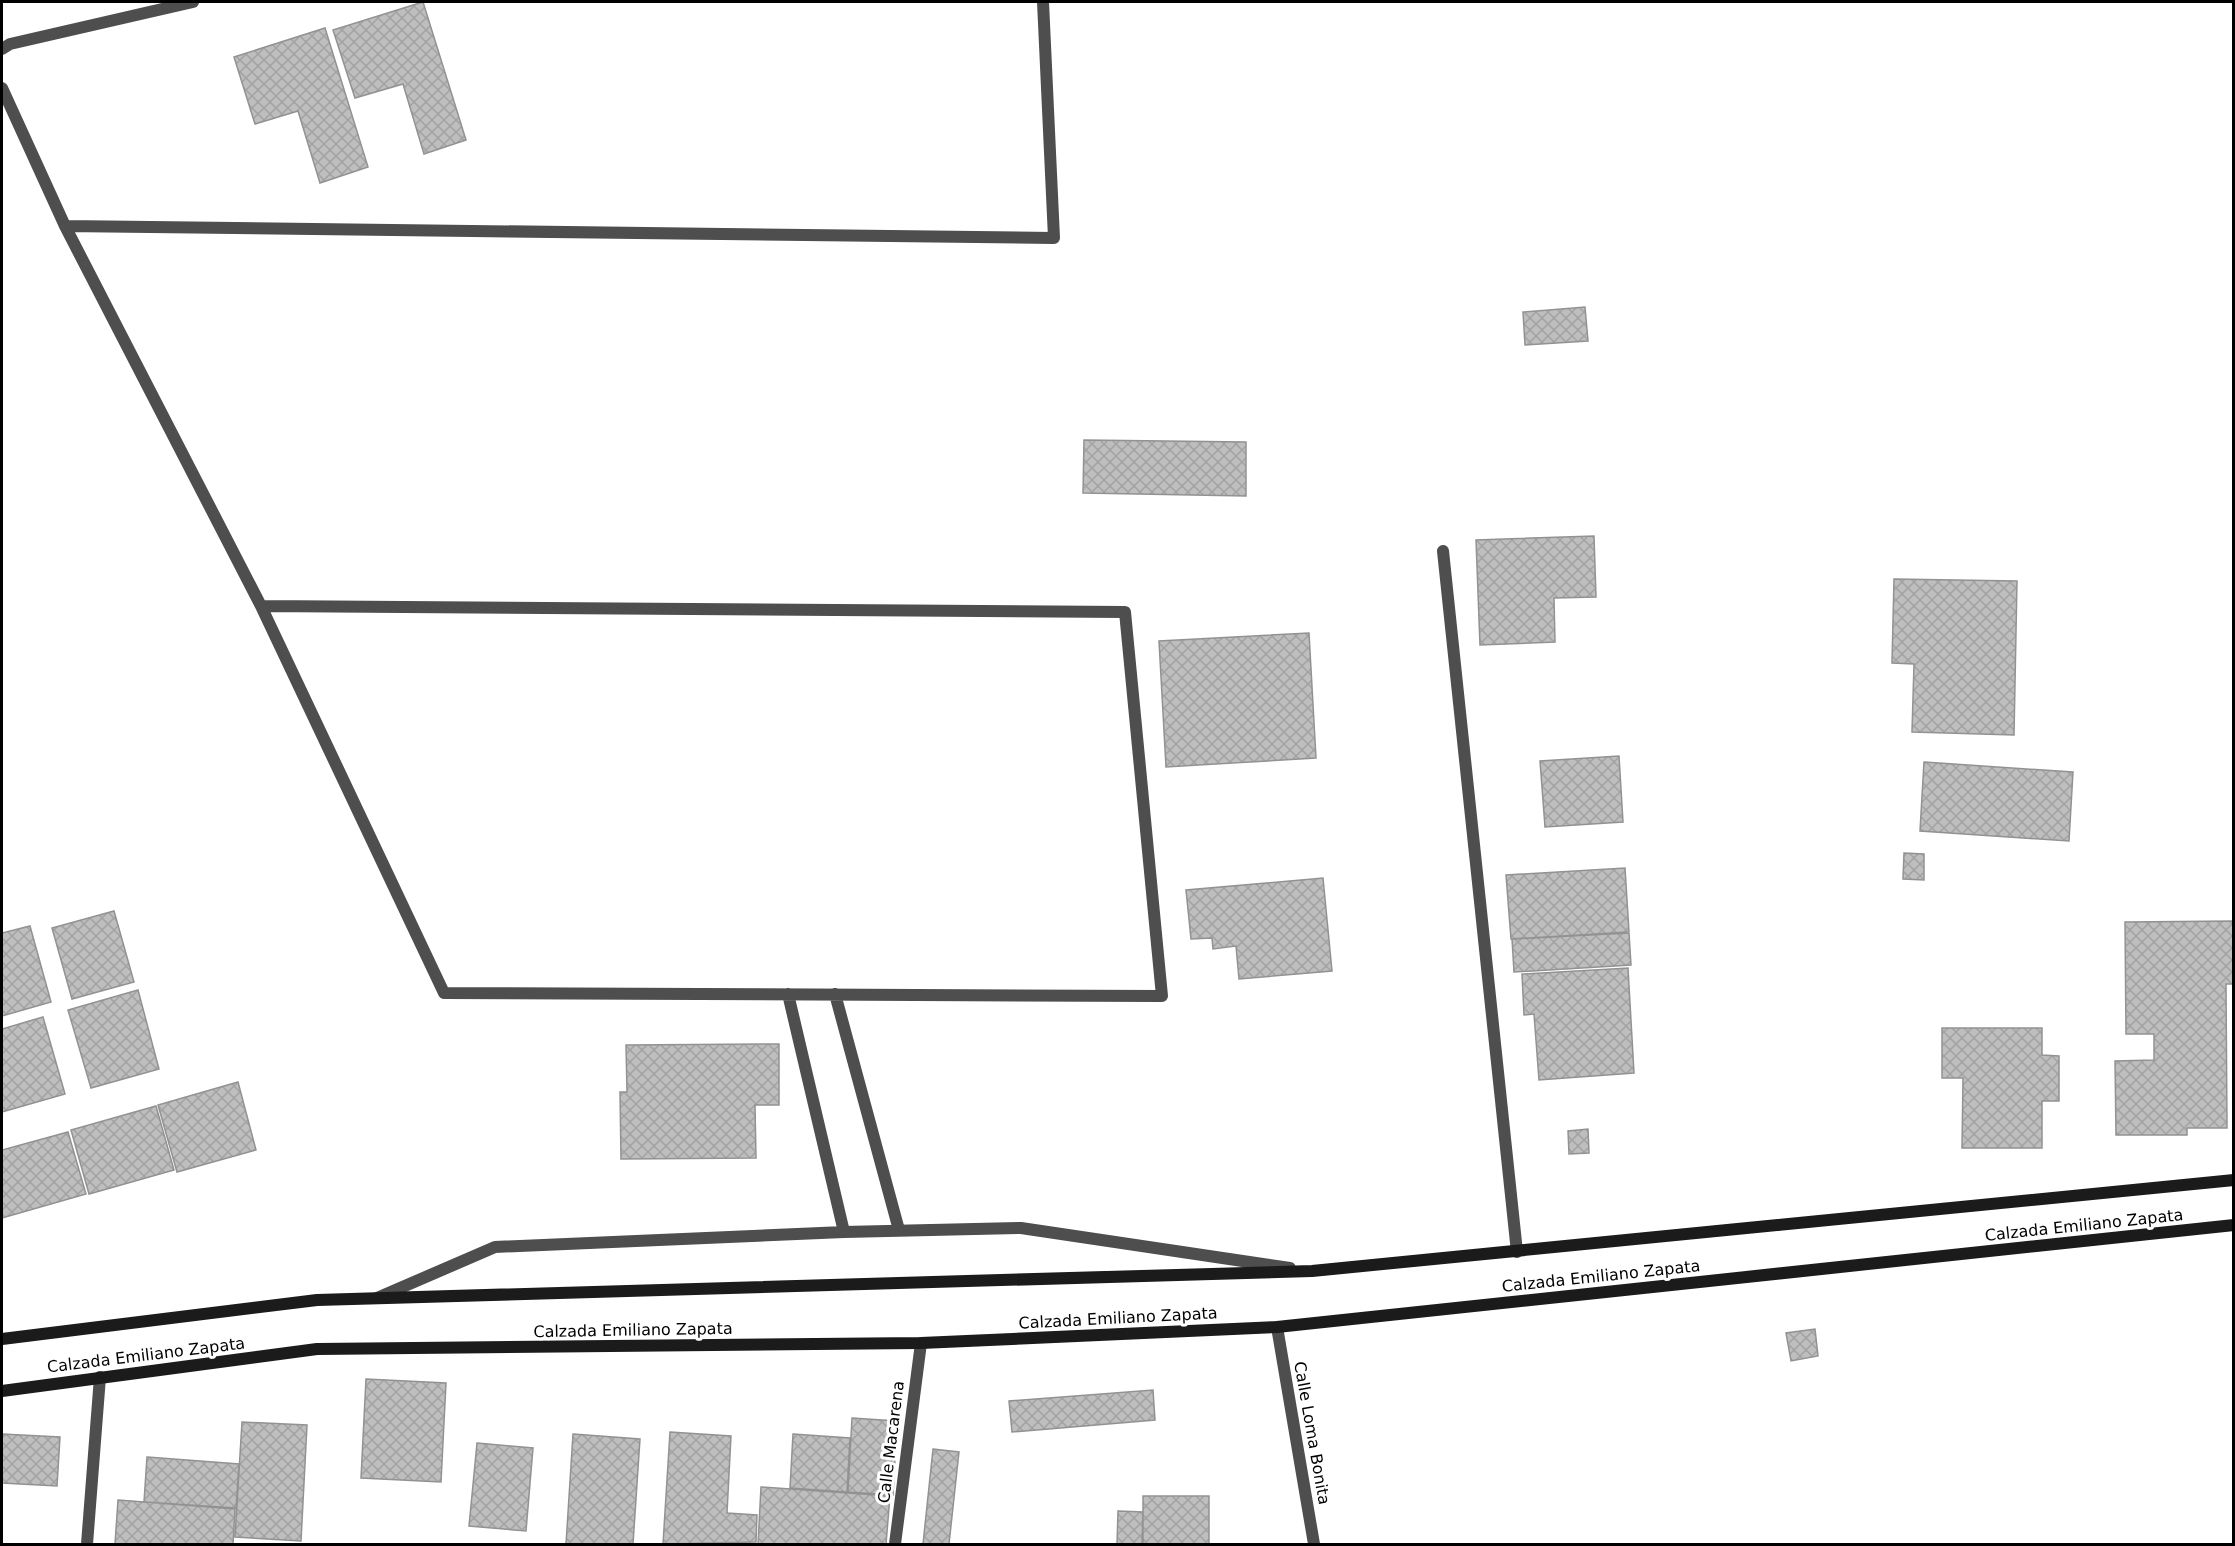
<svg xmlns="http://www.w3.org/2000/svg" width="2235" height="1546" font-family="'DejaVu Sans',sans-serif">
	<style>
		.building { fill: url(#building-cross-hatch); stroke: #929292; stroke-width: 1.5 }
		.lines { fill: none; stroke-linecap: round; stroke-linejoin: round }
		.service { stroke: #4e4e4e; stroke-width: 12 }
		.minor { stroke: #4e4e4e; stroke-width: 12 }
		.secondary { stroke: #1b1b1b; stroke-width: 12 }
		.labels { text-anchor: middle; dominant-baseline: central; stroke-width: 6; stroke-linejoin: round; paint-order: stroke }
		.street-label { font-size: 16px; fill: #000; stroke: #fff }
	</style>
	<defs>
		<pattern id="building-cross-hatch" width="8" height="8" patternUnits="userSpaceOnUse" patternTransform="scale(1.5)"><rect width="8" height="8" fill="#bebebe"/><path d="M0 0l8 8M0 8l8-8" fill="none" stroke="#a2a2a2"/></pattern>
	</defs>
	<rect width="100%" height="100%" fill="#fff"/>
	<!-- building -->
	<path class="building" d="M423 2 466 140 424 154 403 84 355 98 333 30Z
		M325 28 368 167 320 183 298 111 255 124 234 57Z
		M1585 307 1588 341 1525 345 1523 312Z
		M1084 440 1246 442V496L1083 493Z
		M1594 536 1596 597 1554 598 1555 642 1480 645 1476 540Z
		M1894 579 2017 581 2014 735 1912 732 1914 664 1892 663Z
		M1309 633 1316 758 1166 767 1159 641Z
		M1619 756 1623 822 1545 827 1540 761Z
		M1924 762 2073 772 2069 841 1920 831Z
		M1904 853 1924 854V880L1903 879Z
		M1625 868 1629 932 1511 939 1506 875Z
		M1323 878 1332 971 1239 979 1236 946 1213 949 1212 938 1191 939 1186 890Z
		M114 911 134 982 72 999 52 928Z
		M2234 921V984H2226L2227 1128H2187V1135H2116L2115 1061 2154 1060V1034H2126L2125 922Z
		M30 926 51 1002 2 1016V933Z
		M1629 933 1631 965 1514 972 1512 939Z
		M1628 968 1634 1073 1539 1080 1534 1014 1524 1015 1522 974Z
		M138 990 159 1069 91 1088 68 1010Z
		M43 1017 65 1094 2 1112V1029Z
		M1942 1028H2042V1055L2059 1056V1101H2042V1148H1962L1963 1078H1942Z
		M779 1044V1105H755L756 1158 621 1159 620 1092H627L626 1045Z
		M238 1082 256 1150 177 1172 158 1105Z
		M156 1106 174 1170 89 1194 71 1130Z
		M1588 1129 1589 1153 1569 1154 1568 1131Z
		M68 1132 86 1194 2 1218V1150Z
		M1815 1329 1818 1356 1791 1361 1786 1333Z
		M366 1379 446 1383 441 1482 361 1478Z
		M1153 1390 1155 1420 1012 1432 1009 1401Z
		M852 1418 897 1421 893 1495 848 1492Z
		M242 1422 307 1425 301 1541 235 1537Z
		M670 1432 731 1436 727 1513 757 1515 756 1542 663 1544Z
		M2 1434 60 1437 57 1486 2 1483Z
		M573 1434 640 1439 633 1544H566Z
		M793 1434 850 1438 847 1492 790 1488Z
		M477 1443 533 1448 526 1531 469 1526Z
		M933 1449 959 1452 949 1544H923Z
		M147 1457 239 1464 236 1508 144 1502Z
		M761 1487 890 1496 886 1544H758Z
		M1143 1496H1209V1544H1143Z
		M118 1500 235 1509 233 1544H115Z
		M1118 1511 1143 1512 1142 1544H1117Z"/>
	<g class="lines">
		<!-- service -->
		<path class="service" d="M87 1544 100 1377"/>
		<!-- minor -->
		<path class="minor" d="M2 49 10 44 193 2
			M2 88 65 226 261 606 444 993 1162 996 1125 612 261 606
			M65 226 1054 238 1043 2
			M1443 551 1517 1252
			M788 994 844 1232
			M835 994 899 1230
			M377 1298 495 1247 844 1232 1021 1228 1290 1268
			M1277 1327 1314 1544
			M895 1544 921 1343"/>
		<!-- secondary -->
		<path class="secondary" d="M2 1339 317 1300 1312 1271 2234 1180
			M2 1391 317 1349 921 1343 1277 1327 2234 1225"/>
	</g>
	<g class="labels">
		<!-- street labels -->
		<g class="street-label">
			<text transform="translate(2084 1225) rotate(-6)">Calzada Emiliano Zapata</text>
			<text transform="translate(1601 1276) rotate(-6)">Calzada Emiliano Zapata</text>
			<text transform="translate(1118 1318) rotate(-3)">Calzada Emiliano Zapata</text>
			<text transform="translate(633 1330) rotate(-1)">Calzada Emiliano Zapata</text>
			<text transform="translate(146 1355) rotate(-7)">Calzada Emiliano Zapata</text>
			<text transform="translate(1312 1433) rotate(80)">Calle Loma Bonita</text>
			<text transform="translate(891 1442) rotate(-83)">Calle Macarena</text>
		</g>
	</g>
	<!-- border -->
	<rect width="2235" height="1546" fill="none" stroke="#000000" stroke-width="6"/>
</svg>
